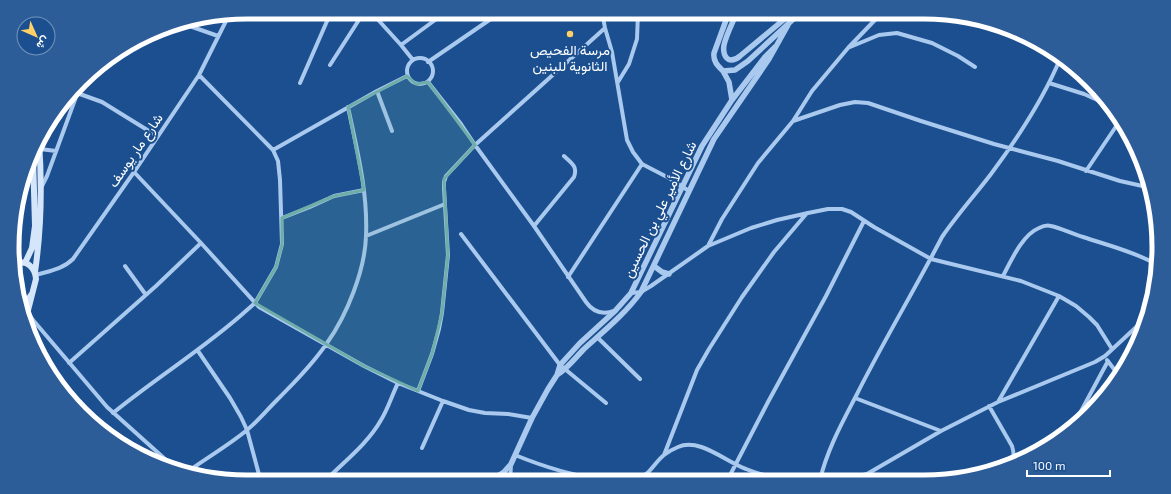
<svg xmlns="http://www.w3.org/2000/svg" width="1171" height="494" font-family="'Exo 2',Vazirmatn,sans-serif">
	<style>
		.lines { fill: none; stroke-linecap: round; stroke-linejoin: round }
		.minor { stroke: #a9c9ee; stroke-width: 4 }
		.tertiary { stroke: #a9c9ee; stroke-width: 5.5 }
		.secondary { stroke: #d6e6fa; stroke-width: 6 }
		.marked { fill: #6fada8; fill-opacity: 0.2; stroke: #6fada8; stroke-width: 3; stroke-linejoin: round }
		.poi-dot { fill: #ffd166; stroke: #1b4f8f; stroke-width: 1.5 }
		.labels { text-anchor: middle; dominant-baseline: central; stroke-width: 4; stroke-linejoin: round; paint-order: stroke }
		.poi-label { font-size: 14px; fill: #fff; stroke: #1b4f8f }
		.street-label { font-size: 14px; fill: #fff; stroke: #1b4f8f }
		.rim { fill: none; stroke: #fff; stroke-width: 5 }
	</style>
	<rect width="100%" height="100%" fill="#1b4f8f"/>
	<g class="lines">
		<!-- minor -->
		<path class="minor" d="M371 12 401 45 413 60
			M602 12 605 28 612 52 627 140 633 152 642 164 669 178 689 191
			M181 23 218 36
			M401 45 446 12
			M850 47 879 35 897 33 932 43 958 56 975 67
			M407 71a13 13 0 1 1 26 0a13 13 0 1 1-26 0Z
			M428 62 501 12
			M330 65 364 12
			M428 82 461 124 475 145 534 226 586 302C593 312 602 315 614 311
			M618 82 629 64 637 39 638 13 637 12
			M300 83 331 12
			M1049 83 1084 94 1104 103
			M377 91 392 131
			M77 93 102 102 157 136
			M793 121 840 105 855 102 868 103 921 121 994 144 1058 161 1120 181 1147 187
			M40 149 56 151
			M273 150 377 91 407 76
			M1086 171 1119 122
			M134 172 201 243 259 307 364 366 398 383 443 401 469 410 485 413 508 414 532 418
			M42 186 47 176 80 86
			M282 218 310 207 334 196 364 190
			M534 226 574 177C578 166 571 163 564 156
			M461 234 560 365 606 403
			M366 236 445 204
			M708 246 722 219 758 163 793 121 812 91 848 48 873 22 884 12
			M125 266 146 295
			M36 275C49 271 63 269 73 259L134 172 199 75 229 15
			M1003 276C1011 261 1022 235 1039 228 1043 226 1047 225 1051 226 1061 228 1072 234 1083 237 1107 245 1132 251 1154 263
			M568 277 642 164
			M631 293 641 292 651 286 708 246 751 228 777 220 808 213 828 209H842L851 212 874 227 931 259 1021 281 1059 296 1076 306 1089 317 1097 325 1112 349
			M19 299 33 320 107 407 175 468 184 471 190 470C208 457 229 445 247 430 257 422 266 411 275 402 292 385 313 364 327 343 347 315 365 270 366 236 368 192 357 150 348 107
			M597 337 640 379
			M198 351 230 398 241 417 247 430 261 482
			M1107 360 1120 377
			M69 363 156 286 201 243
			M418 391 432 354 439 329 442 313 448 255 444 189V182L446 176 475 145 605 28
			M855 398 941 431
			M998 402 1059 296
			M989 406 1012 446C1015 456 1014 459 1006 466
			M113 413C157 377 205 348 247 310L255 303 276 267 282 244 280 180 278 161 273 150 199 75
			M1072 428 1108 361
			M422 448 443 401
			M515 455C542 466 570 475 599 479 607 480 616 480 624 481
			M664 455 697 370 709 349 742 297 774 252 807 213
			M820 480C827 450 842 423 856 396 883 342 914 291 942 237 957 215 975 195 991 174 1017 139 1043 100 1060 59
			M843 480 867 474 941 431 998 402 1095 362 1105 356 1147 317
			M510 481 511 465
			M625 481C628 480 633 480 637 479 650 475 654 463 664 455 668 452 673 449 678 447 699 437 726 462 746 469 758 474 771 477 784 480
			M727 481 768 402 826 296 864 221
			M322 482 328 478C346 460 368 443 381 420 388 409 392 395 398 383"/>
		<!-- tertiary -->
		<path class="tertiary" d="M729 12 714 53C713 61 717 65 723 71L735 70 748 61 801 12
			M737 12C733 22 726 35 724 45 723 51 724 59 731 60 734 60 738 58 740 56L793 12
			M723 71 729 82 732 100
			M654 266 662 272 669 274
			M557 375C568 368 575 358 584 349 604 331 625 314 641 292L714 139 769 59 788 25
			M490 481 504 472 511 464 532 418 548 389 557 375 560 365 580 343 615 311 631 293 702 146 732 100 765 57 775 47"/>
		<!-- secondary -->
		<path class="secondary" d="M25 263 32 248 35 226 33 156
			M16 264C27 259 35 268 36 279L26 318
			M35 272C41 231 42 183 39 141
			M19 298C24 301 28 301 31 295"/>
	</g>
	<!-- marked area -->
	<path class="marked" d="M407 76 416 84 428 82 475 145 444 179 448 255 442 313 432 354 418 391 364 366 255 303 276 267 282 244V218L334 196 364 190 348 107Z"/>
	<!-- markers -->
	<circle class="poi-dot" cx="570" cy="34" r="4"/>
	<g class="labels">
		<!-- poi labels -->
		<g class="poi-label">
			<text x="570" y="49">مرسة الفحيص<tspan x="570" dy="16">الثانوية للبنين</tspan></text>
		</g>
		<!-- street labels -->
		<g class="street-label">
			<text transform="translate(135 150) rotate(-56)">شارع مار يوسف</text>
			<text transform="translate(659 209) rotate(-64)">شارع الأمير علي بن الحسين</text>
		</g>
	</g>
	<!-- crop -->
	<path d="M0 0H1171V494H0ZM247 19H924A228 228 0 0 1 1152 247V247A228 228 0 0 1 924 475H247A228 228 0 0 1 19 247V247A228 228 0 0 1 247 19Z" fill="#2d5d98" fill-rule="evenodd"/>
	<path class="rim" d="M247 19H924A228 228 0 0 1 1152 247V247A228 228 0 0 1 924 475H247A228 228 0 0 1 19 247V247A228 228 0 0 1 247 19Z"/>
	<!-- north arrow -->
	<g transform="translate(36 36) rotate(135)"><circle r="19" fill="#1b4f8f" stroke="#7695bc"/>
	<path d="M0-3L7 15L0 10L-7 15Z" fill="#ffd166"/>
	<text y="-6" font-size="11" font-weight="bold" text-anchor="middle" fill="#ffffff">ش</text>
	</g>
	<!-- scale -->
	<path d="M1027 470v6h83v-6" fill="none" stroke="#ffffff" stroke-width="2"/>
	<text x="1033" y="470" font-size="12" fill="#ffffff" stroke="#1b4f8f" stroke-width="3" paint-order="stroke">100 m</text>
</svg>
